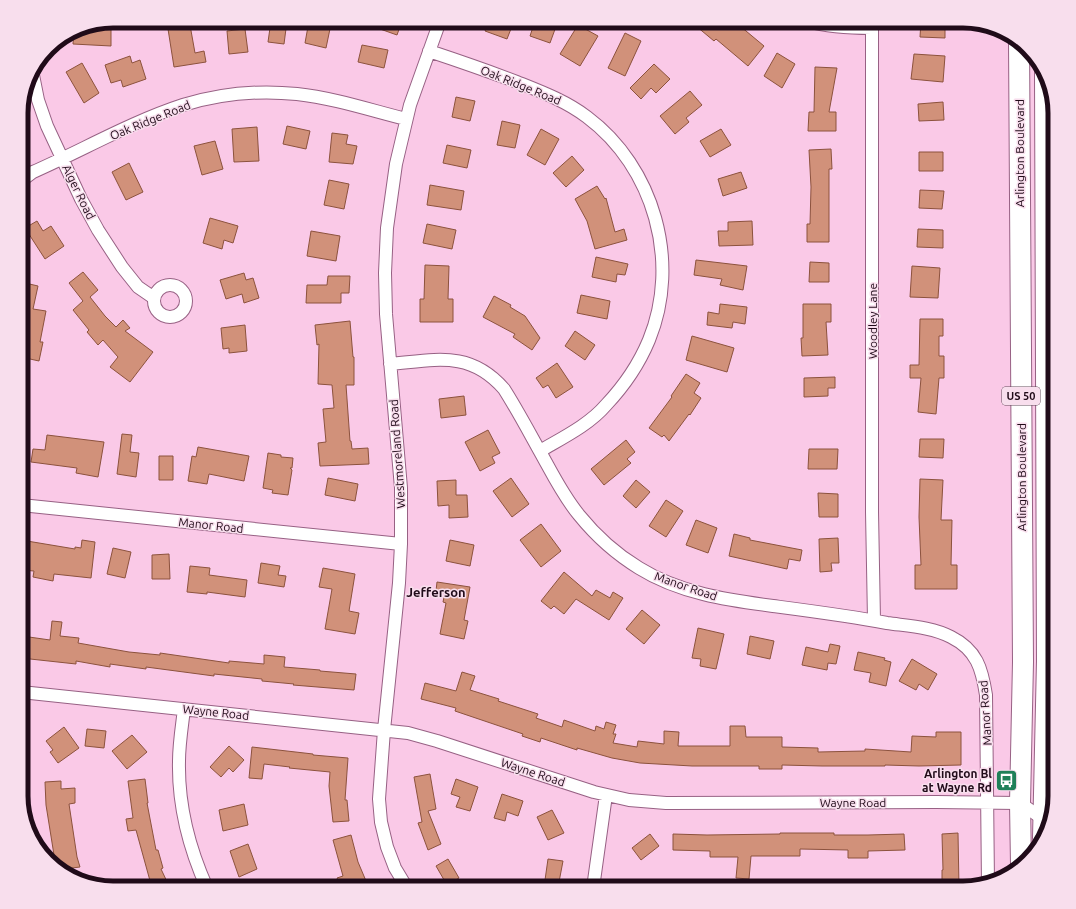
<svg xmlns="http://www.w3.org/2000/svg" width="1076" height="909" font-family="Ubuntu,sans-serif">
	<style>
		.building { fill: #d1917a; stroke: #8c523d }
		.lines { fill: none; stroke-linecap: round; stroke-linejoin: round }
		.minor-casing { stroke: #976184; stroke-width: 14 }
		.trunk-casing { stroke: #976184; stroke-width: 22 }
		.minor { stroke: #fff; stroke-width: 12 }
		.trunk { stroke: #fff; stroke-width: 20 }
		.labels { text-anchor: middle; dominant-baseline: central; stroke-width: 3; stroke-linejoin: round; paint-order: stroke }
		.shield { fill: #f8deed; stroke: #614a59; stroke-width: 1 }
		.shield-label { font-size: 11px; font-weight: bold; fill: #200b19 }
		.street-label { font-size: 12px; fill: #200b19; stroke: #f8deed }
		.poi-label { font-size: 12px; font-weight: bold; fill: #200b19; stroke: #f8deed; text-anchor: end }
		.neighbourhood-label { font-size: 13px; font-weight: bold; fill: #200b19; stroke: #f8deed }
		.rim { fill: none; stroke: #200b19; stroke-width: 5 }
	</style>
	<rect width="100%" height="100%" fill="#fac9e7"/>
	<!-- building -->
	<path class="building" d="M271 21H287L284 44 268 42Z
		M309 21H318L331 24 326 48 305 43Z
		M383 21H402L397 35 380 29Z
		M489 21H514L507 39 485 31Z
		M535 21H558L550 43 530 36Z
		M690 21H734L764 46 748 66 716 39 714 41Z
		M921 21H945V38L920 37Z
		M190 25 195 53 204 51 206 62 174 67 168 29Z
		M578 25 598 36 580 66 560 54Z
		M86 26 111 28V46L73 44 74 31 78 28Z
		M245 29 248 52 229 54 227 31Z
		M625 33 641 41 625 76 608 68Z
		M362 45 388 50 384 68 358 62Z
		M777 53 795 64 782 88 764 76Z
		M914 54 945 56 943 82 911 79Z
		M130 56 132 63 140 60 146 79 123 87 121 80 111 83 105 65Z
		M82 63 99 93 84 103 66 72Z
		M654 64 670 79 656 93 651 88 641 99 630 88Z
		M815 67 837 68 829 112H836V131H808L809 112H814Z
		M690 91 702 105 686 118 689 122 675 134 660 116Z
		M456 97 475 101 470 121 452 117Z
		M943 102 944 120 919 121 918 104Z
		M502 121 520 125 515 148 497 145Z
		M287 126 310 131 306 149 283 144Z
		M257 127 259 161 234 162 232 129Z
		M541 129 559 139 545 165 527 155Z
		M721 129 731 145 710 157 700 141Z
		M332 133 348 135 346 144 357 146 353 164 329 162Z
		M215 141 223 169 202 175 194 146Z
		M447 145 471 150 467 168 443 163Z
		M831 149 832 169H829V242H807V224H810L811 187 809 150Z
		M919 152H943V171H919Z
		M572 156 584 170 566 187 553 173Z
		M129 163 143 192 126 200 112 172Z
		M741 172 747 188 723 196 718 179Z
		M329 180 349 184 344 209 324 205Z
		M430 185 464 191 461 210 427 205Z
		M597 186 605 199 606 198 615 232 624 229 627 240 595 249 587 221 575 199Z
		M920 190 944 191 942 209 919 208Z
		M210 218 238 226 233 243 224 240 222 249 203 243Z
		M37 221 43 231 51 226 64 246 45 259 25 228Z
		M752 221 753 245 719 246 718 231H728V222Z
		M427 224 456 230 452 249 423 243Z
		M918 229 943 230V248L917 247Z
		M311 231 340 236 336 261 307 256Z
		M596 257 628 264 625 275 617 274 616 282 592 277Z
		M696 260 747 266 743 290 720 285 722 279 694 275Z
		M810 262 829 263V282H809Z
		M425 265 449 266 448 299H453V322H420V299H424Z
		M912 266 940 268 938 298 910 297Z
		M83 272 98 290 90 297 105 316 116 327 123 320 130 328 125 331 153 352 130 382 110 367 118 357 103 340 98 345 87 332 89 330 73 310 83 301 69 283Z
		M244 273 246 280 253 278 259 298 244 303 242 294 226 299 220 280Z
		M328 276H350L349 293H341V303H306L307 285H327Z
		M21 282 38 286 33 309 46 311 40 342H43L39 361 21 357Z
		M581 295 610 301 607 319 577 313Z
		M494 296 511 305 510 307 525 316 540 338 532 350 513 337 515 334 483 317Z
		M720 304 747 307 745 324 733 322 732 328 707 325 708 312 719 314Z
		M803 304H831V322H826L828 355 802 356 801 338H803Z
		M920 319H943V336H939V356H944V378H939L936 414 918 412 921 378H910V365H919Z
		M350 321 353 357H354V385H346L350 441H351L352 449 368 448 369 464 320 466 318 443 326 442 323 409 334 408 332 385 318 384 319 344 317 345 315 325Z
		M245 325 247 351 229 353V348L223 349 221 328Z
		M575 331 595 345 585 360 565 346Z
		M692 336 734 348 727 372 686 360Z
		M557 363 573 387 556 398 548 385 543 388 536 378Z
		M686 374 700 383 694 393 701 398 690 415 689 414 669 441 664 435 662 437 649 428 672 397 671 396Z
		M835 377V388H828V396L804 397V378Z
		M464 396 466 415 441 418 439 399Z
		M488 430 500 453 492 457 495 463 480 471 465 442Z
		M122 434 132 435 130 452 139 453 136 477 117 474Z
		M47 435 104 442 98 477 76 473 77 468 31 462 33 449 45 450Z
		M920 439H944L943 458 919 457Z
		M626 440 635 452 627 459 631 463 604 485 591 469Z
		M198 447 249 456 244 481 209 474 207 484 188 481 192 456 196 457Z
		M809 449H838L837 469H808Z
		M268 453 281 455V457L293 458 292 468H290L292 470 288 495 272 493 273 490 263 488Z
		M159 456H173V480H159Z
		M328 478 358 484 355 501 325 495Z
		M511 478 529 504 512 517 493 491Z
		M920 479 943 480 941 520H952L951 565H957V589H915V565H921L919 517Z
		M456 480V495H467L468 517 449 518V505L438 506 437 481Z
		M636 480 650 492 636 508 623 496Z
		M818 493 838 494V517H819Z
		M666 500 683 511 666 537 649 526Z
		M696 520 717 528 708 553 686 545Z
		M541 524 561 551 541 567 520 540Z
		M734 534 750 538V540L802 550 800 561 789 559 787 569 729 556Z
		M838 538 839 563H831L832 571 820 572 819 539Z
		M21 540 75 549V547L81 548 82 540 95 542 91 578 54 574 53 581 33 577 34 571 21 570Z
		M450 540 474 545 470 566 446 561Z
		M113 548 131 552 125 578 107 574Z
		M169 554 170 579H152V555Z
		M261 563 280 566 278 575 286 576 284 587 258 583Z
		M190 566 210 568 209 575 247 580 245 597 207 592V594L187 592Z
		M323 568 355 574 349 611 359 613 355 634 325 629 332 589 319 587Z
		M564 572 592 596 596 590 610 598 613 592 623 598 609 620 576 599 564 614 554 606 551 609 541 601Z
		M437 582 470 587 464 620 468 621 464 639 440 634 446 603 443 602 445 593 436 591Z
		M642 610 660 625 644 644 626 629Z
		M52 621 62 622 60 636 79 638 78 643 129 652 160 655V653L229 663V661L264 664V655L285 657 284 667 320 670V671L356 674 354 690 293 685 294 684 262 681V679L214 674V676L146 667V669L110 664V667L76 661V664L21 658 22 636 50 640Z
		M698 628 724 634 716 669 700 666 701 659 692 658Z
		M750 636 774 641 770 659 747 654Z
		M830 644 840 646 836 664 828 663 827 670 802 665 806 647 828 652Z
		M858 652 885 658 884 660 891 662 886 686 869 682 871 673 854 670Z
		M912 659 937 674 928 690 919 684 916 690 899 681Z
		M462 672 475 676 470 690 499 699 498 701 538 714 536 718 562 727 564 720 595 731 596 726 604 729 606 722 616 725 613 734H616L613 743 637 747 638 741 664 744V731L679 732 678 746H730V726H745L746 737H782V747L818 748V752L865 751V749L911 752 912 736 936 737V732H961V765L919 766 885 765V766H822L782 765V769H759V766H692L640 763 612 758 577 748V750L541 738 540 742 522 736 523 734 455 711 456 708 421 699 425 683 456 691Z
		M64 727 79 748 58 763 50 752 53 750 46 741Z
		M87 729 106 731 104 748 85 746Z
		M132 735 147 752 127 769 112 751Z
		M229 746 244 760 233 772 229 768 221 777 210 767Z
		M252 747 313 754V755L348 758 345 800H347L349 821 333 822 329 786 330 772 289 768 290 767 264 764 262 779 249 778Z
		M430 774 436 809 428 811 441 844 428 850 418 823 422 822 414 777Z
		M145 779 148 803H147L156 850H158L163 868 161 869 170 888H152L136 830 128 831 126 819 133 818 128 781Z
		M456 779 478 787 470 811 456 807 460 797 451 794Z
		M61 781V789L75 788V803L69 804 77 857 80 867 72 868 74 879 55 866 53 856 54 855 46 805 45 782Z
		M502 794 523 801 518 816 507 812 505 821 494 818Z
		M244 804 248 825 223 831 219 810Z
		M552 810 564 833 548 840 537 817Z
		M780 833H834V835H868L904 834 905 850 868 851V858H848V850L800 849V856H751L749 879 736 878 738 857H710V851L673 850V834L707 835 780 834Z
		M958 833 959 888H942V870H943L942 834Z
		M650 834 659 846 641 860 632 848Z
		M351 835 358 862 369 888H341L337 878 343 876 333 840Z
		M248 844 257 869 239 877 230 851Z
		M448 859 459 878 447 885 436 866Z
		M548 859 563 861 559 882 545 880Z"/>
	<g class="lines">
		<defs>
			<path id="minor" d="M807 21C829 27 849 28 871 28
				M872 21V512L874 620
				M429 51C459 61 488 71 517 82 542 92 566 101 587 117 654 167 681 262 649 340 639 364 624 386 606 405 589 425 562 438 540 451
				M32 70 38 100 47 126 81 199 98 230 122 267 138 287 154 298
				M21 181 33 172C83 150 131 122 183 105 219 94 259 90 297 94 334 98 370 110 406 119
				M154 301a16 16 0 1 1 32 0a16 16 0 1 1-32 0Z
				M390 364C436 360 470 350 504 389 518 411 530 434 543 457 554 477 564 497 579 515 596 536 616 554 639 568 679 593 727 600 773 606 811 611 850 616 887 623 908 626 932 627 951 637 977 650 982 669 986 695L988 883
				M21 505 401 544
				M21 692 408 733 437 741 594 792 629 800 666 803 936 802 1020 803 1043 819
				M184 709C182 726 179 744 179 761 178 805 189 848 207 888
				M407 888 395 868 387 847 381 822 379 799 384 730 399 583 401 544V488L386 314 385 273 387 228 396 164 410 105 440 21
				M593 888 606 795"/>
			<path id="trunk" d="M1019 41 1023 662 1020 803 1021 865
				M1043 838 1047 661 1045 74"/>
		</defs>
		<!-- minor casing -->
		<use href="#minor" class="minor-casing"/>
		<!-- trunk casing -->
		<use href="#trunk" class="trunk-casing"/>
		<!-- minor -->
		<use href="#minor" class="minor"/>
		<!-- trunk -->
		<use href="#trunk" class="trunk"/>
	</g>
	<!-- icons -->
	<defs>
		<symbol id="bus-square" viewBox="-11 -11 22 22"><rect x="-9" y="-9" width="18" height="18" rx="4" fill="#1f8059" stroke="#f8deed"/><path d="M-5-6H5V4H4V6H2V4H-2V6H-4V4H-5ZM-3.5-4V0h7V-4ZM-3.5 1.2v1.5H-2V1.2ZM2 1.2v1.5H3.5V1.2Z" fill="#fff"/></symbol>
	</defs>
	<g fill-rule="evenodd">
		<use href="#bus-square" x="994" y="768" width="25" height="25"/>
	</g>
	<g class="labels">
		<!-- shield labels -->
		<rect class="shield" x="1002" y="387" width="38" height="18" rx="3"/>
		<g class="shield-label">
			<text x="1021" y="396">US 50</text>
		</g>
		<!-- street labels -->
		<g class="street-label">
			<text transform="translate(521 85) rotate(22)">Oak Ridge Road</text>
			<text transform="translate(150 120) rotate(-22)">Oak Ridge Road</text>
			<text transform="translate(1019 153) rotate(-90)">Arlington Boulevard</text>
			<text transform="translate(79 192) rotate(64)">Alger Road</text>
			<text transform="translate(872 321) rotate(-90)">Woodley Lane</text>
			<text transform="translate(397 454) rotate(-94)">Westmoreland Road</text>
			<text transform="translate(1021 477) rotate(-90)">Arlington Boulevard</text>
			<text transform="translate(211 525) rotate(6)">Manor Road</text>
			<text transform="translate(686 586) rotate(19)">Manor Road</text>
			<text transform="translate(216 712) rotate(6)">Wayne Road</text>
			<text transform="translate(985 713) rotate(-94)">Manor Road</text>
			<text transform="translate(533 772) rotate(18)">Wayne Road</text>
			<text x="853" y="802">Wayne Road</text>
		</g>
		<!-- poi labels -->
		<g class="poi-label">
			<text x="992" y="773">Arlington Bl<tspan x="992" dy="14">at Wayne Rd</tspan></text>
		</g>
		<!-- neighbourhood labels -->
		<g class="neighbourhood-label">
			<text x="436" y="592">Jefferson</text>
		</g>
	</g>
	<!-- crop -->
	<path d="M0 0H1076V909H0ZM113 28H963A85 85 0 0 1 1048 113V796A85 85 0 0 1 963 881H113A85 85 0 0 1 28 796V113A85 85 0 0 1 113 28Z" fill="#f8deed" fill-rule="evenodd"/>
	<path class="rim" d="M113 28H963A85 85 0 0 1 1048 113V796A85 85 0 0 1 963 881H113A85 85 0 0 1 28 796V113A85 85 0 0 1 113 28Z"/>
</svg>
